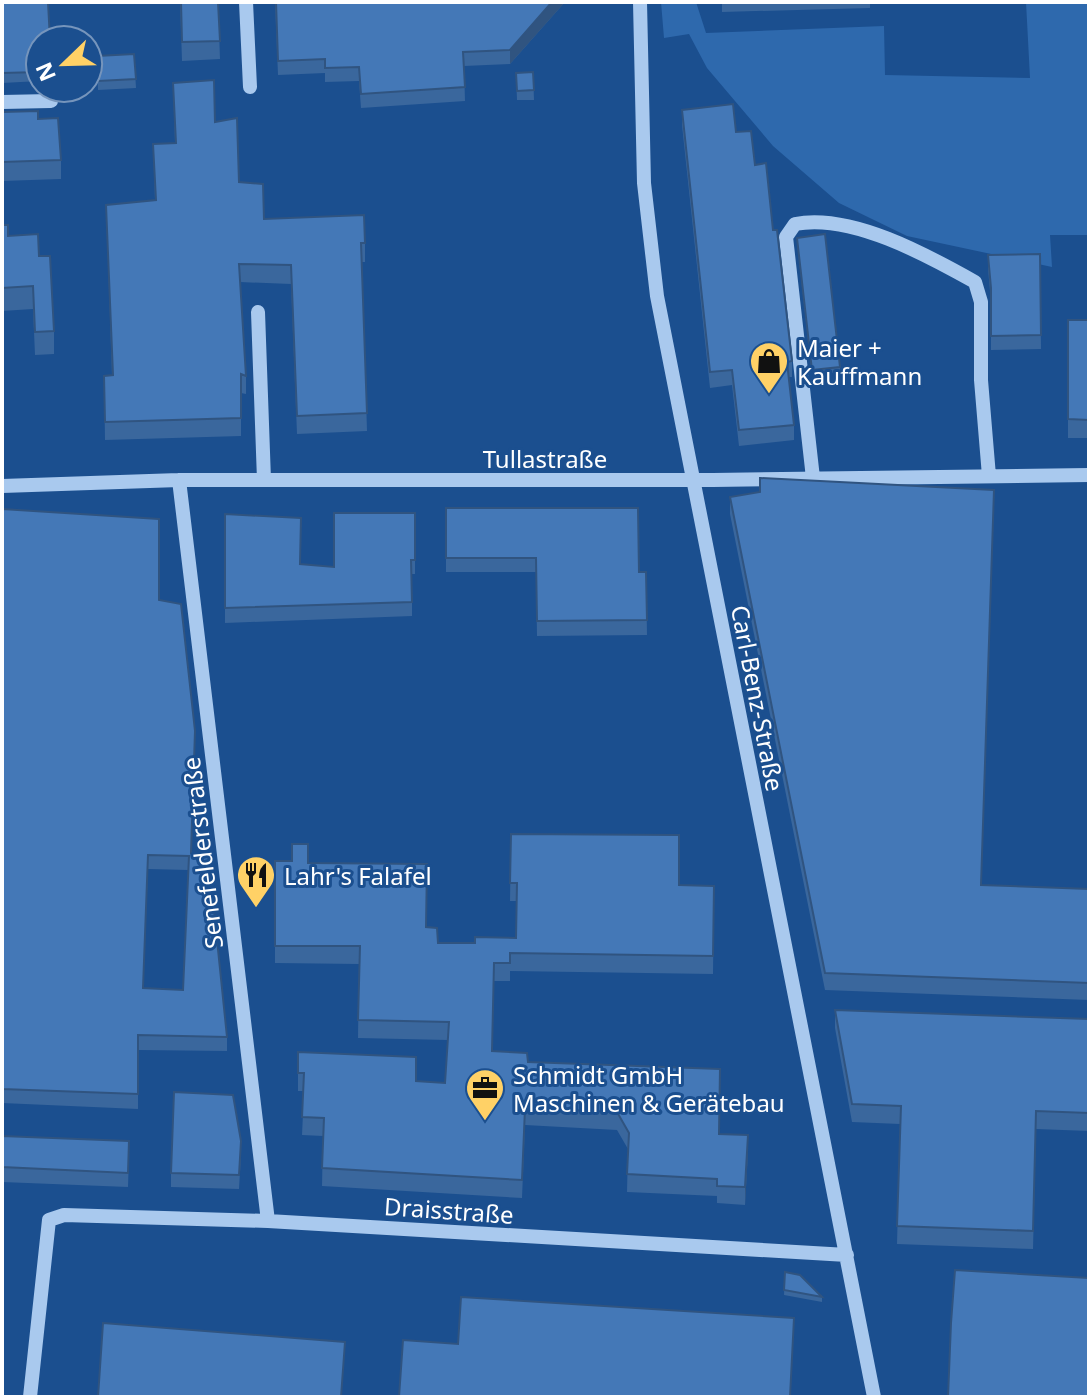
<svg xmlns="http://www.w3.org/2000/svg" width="1091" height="1399" font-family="'Noto Sans',sans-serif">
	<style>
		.green { fill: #2e69ad }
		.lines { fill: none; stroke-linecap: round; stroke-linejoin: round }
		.minor { stroke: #a9c9ee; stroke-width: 14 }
		.wall { fill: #3a679d; fill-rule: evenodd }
		.shaded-wall { fill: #305480 }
		.building { fill: #4478b7; stroke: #305480; stroke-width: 2; fill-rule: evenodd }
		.labels { text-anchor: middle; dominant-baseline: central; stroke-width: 6; stroke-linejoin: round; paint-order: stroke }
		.poi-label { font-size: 24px; fill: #fff; stroke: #1b4f8f; text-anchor: start }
		.street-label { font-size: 24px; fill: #fff; stroke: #1b4f8f }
	</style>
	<rect width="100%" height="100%" fill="#1b4f8f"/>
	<!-- green -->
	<path class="green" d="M661 2H696L706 33 884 26 885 75 1030 78 1026 2H1089V235H1050L1052 267 907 236 839 203 773 146 707 68 689 34 664 38Z"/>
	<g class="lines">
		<!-- minor -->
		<path class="minor" d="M246 2 250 87
			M640 2 644 183 657 296 874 1397
			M2 102 51 101
			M258 312 264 480
			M813 478 786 237 795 224C851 213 927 255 975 282L981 302V380L989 476
			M179 480 268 1221
			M2 486 179 480H713L1089 475
			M30 1397 49 1220 64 1215 268 1221 847 1255"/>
	</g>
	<!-- wall -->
	<path class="wall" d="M2 2 40 40V81L2 83Z
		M180 2H218L220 59 182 61Z
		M275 2H565L510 64 464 66 465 101 361 108 359 81 325 82V73L278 75Z
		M722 2H870V8L722 12Z
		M134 54 136 88 98 90 97 56Z
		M533 72 534 100H517L516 73Z
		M173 83 215 122 239 182 264 219 365 243V262H362L367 431 297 434 291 284 240 282 246 376V394L241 393V436L105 440 104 376 112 375 106 205 155 200 153 144 175 143Z
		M682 110 736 132 755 165 773 230 792 361V377H789L794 425V440L739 446 732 385 710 388 682 125Z
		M2 112 38 119 61 160V179L2 181Z
		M2 225 8 236 39 256 54 331V354L35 355 33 309 2 311Z
		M797 243 840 367V372L812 375Z
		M1040 254 1041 349 991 350V302L988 269V255Z
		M1068 320H1089V438H1068Z
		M730 497 982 885 1089 889V1000L825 990 730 514Z
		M446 508 639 572H646L647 635 537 636 536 572H446Z
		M2 509 159 600 191 853 227 1037V1051L138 1050V1109L2 1103ZM148 869 188 870 183 990 143 988Z
		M415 513V574H412V616L225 623V514L300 564 334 567Z
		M511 834 679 885 714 886 713 974 510 971V981H494L492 1051 528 1062 720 1134 748 1153 745 1205 717 1203V1196L627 1192 628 1149 617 1130 525 1125 522 1198 322 1186 323 1136 302 1135 304 1091H298V1052L416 1081 445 1083 448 1040 358 1038 359 964 275 963V861L308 863 426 927 438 943H475L516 938V901H510Z
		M835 1010 1089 1019V1131L1036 1129 1033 1249 897 1244 900 1124 852 1122 835 1028Z
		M2 1136 129 1156 128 1187 2 1182Z
		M241 1155 239 1189 171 1187V1173Z
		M785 1272 822 1297V1302L784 1295Z"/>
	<!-- shaded-wall -->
	<path class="shaded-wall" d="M552 2H565L510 64V50Z
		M748 1135V1153L745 1205V1187Z"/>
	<!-- building -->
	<path class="building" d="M2 2H48L50 40H40V72L2 73Z
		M181 2H218L220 41 182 42Z
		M276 2H552L510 50 463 52 465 87 361 94 359 67 325 68V59L278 61Z
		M134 54 136 79 98 81 97 56Z
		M533 72 534 90 517 91 516 73Z
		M214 80 215 122 237 118 239 182 263 184 264 219 364 215 365 243H361L367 413 297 416 291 265 239 264 246 376 241 374V418L105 422 104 376 113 375 106 205 156 200 153 144 176 143 173 83Z
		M733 104 736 132 751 131 755 165 766 163 773 230H777L792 361 787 362 794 425 739 430 732 370 710 372 682 110Z
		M38 111V119L58 118 61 160 2 162V112Z
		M2 225H8V236L38 234 39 256H50L54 331 35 332 33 286 2 288Z
		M825 234 840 367 812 370 797 238Z
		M1040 254 1041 335 991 336V288L988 255Z
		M1068 320H1089V420L1068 419Z
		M760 478 994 490 981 885 1089 889V983L825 973 730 497 760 492Z
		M446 508H638L639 572H646L647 620 537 621 536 558H446Z
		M2 509 159 519V600L181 604 195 731 191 853 208 852 227 1037 138 1035V1094L2 1089ZM148 855 189 856 183 990 143 988Z
		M334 513H415V560H411L412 602 225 608V514L301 518 300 564 334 567Z
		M511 834 679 835V885L714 886 713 956 510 953V963H494L492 1051 527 1053 528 1062 720 1069 719 1134 748 1135 745 1187 717 1186V1179L627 1174 629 1133 617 1112 525 1108 522 1180 322 1168 324 1118 302 1117 304 1073H298V1052L416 1057V1081L445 1083 449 1022 358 1020 360 946H275V861H292V844H308V863L427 864 426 927 437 928 438 943H475V937L516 938 517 883H510Z
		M835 1010 1089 1019V1113L1036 1111 1033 1231 897 1226 901 1106 852 1104Z
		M174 1092 233 1095 241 1141 239 1175 171 1173Z
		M2 1136 129 1141 128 1173 2 1167Z
		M955 1270 1089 1278V1397H948L951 1323Z
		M785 1272 800 1275 822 1297 784 1290Z
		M461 1297 794 1318 790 1397H399L403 1340 458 1344Z
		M103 1323 345 1342 341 1397H98Z"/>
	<!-- icons -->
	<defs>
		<symbol id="shop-pin" viewBox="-11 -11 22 30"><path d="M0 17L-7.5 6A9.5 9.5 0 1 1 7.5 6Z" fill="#ffd166" stroke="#1b4f8f"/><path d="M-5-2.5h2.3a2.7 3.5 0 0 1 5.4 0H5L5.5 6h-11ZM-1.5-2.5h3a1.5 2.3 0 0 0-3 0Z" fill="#111"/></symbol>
		<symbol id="restaurant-pin" viewBox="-11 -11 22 30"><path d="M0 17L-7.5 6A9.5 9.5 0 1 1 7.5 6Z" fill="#ffd166" stroke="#1b4f8f"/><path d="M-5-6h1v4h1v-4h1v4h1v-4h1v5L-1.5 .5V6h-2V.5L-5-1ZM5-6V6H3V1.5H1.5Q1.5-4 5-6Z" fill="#111"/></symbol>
		<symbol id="office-pin" viewBox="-11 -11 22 30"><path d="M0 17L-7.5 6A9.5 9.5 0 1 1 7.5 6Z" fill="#ffd166" stroke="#1b4f8f"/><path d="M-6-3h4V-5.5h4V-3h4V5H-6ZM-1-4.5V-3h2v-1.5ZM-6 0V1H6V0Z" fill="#111"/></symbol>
	</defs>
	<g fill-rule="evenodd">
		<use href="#shop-pin" x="747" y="339" width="44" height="60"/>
		<use href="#restaurant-pin" x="234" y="853" width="44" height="60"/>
		<use href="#office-pin" x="463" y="1066" width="44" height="60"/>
	</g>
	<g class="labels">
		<!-- poi labels -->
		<g class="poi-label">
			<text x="797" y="347">Maier +<tspan x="797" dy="28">Kauffmann</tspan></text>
			<text x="284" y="875">Lahr's Falafel</text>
			<text x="513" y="1074">Schmidt GmbH<tspan x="513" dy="28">Maschinen &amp; Gerätebau</tspan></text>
		</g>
		<!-- street labels -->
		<g class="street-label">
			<text x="545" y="458">Tullastraße</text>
			<text transform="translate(758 698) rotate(79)">Carl-Benz-Straße</text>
			<text transform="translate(202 853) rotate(-97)">Senefelderstraße</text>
			<text transform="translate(449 1210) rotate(4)">Draisstraße</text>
		</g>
	</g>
	<!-- border -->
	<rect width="1091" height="1399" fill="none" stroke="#ffffff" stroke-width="8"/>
	<!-- north arrow -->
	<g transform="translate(64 64) rotate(247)"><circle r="38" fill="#1b4f8f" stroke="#7695bc" stroke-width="2"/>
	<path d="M0-6L14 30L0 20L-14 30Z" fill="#ffd166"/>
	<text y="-12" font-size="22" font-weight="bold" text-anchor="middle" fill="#ffffff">N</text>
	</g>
</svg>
